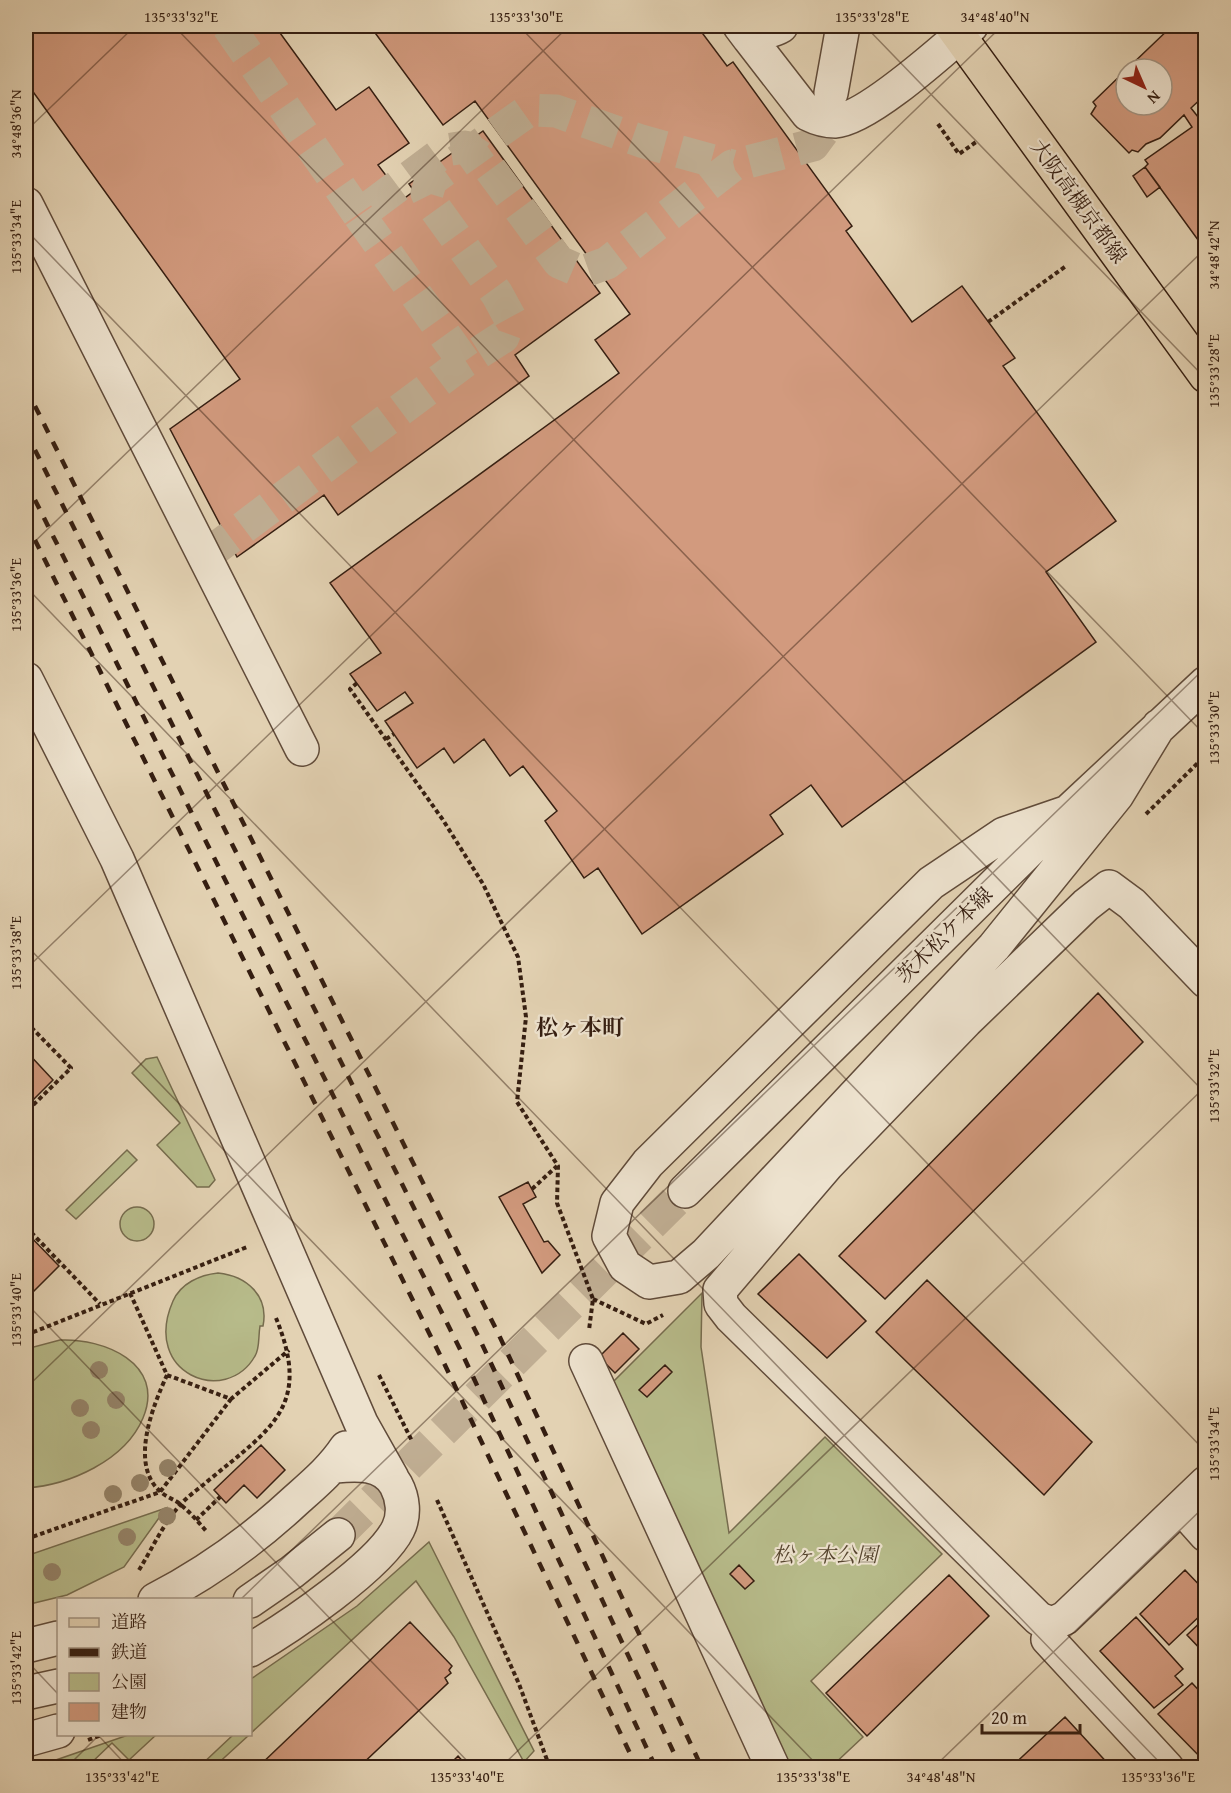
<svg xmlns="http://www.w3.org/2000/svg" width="1231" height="1793" font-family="'Gentium Book Plus','Noto Serif JP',serif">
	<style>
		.green { fill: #b7bb8a; stroke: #766c4e; stroke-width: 1.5 }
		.building { fill: #d29a7e; stroke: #351e11; stroke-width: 1.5 }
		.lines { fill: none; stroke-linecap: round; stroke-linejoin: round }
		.minor-tunnel { stroke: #c0ae93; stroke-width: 33; stroke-dasharray: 33 16; stroke-linecap: butt }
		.minor-casing { stroke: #604b3a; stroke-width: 36 }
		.major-casing { stroke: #351e11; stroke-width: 36 }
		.path { stroke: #351e11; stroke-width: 4; stroke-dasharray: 4.5 3; stroke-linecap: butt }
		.minor { stroke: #ede2ce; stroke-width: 33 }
		.major { stroke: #e3d2b3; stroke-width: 33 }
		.rail { stroke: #351e11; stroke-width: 4.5; stroke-dasharray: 10 10; stroke-linecap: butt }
		.tree { fill: #95846a }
		.ticks { fill: none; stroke: #351e11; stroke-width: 1.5; stroke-opacity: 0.45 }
		.labels { text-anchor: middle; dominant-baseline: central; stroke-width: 4.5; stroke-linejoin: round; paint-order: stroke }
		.street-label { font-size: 21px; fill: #351e11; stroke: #ede2ce }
		.park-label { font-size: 21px; font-style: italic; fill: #56452f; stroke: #ede2ce }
		.neighbourhood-label { font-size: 22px; font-weight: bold; fill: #351e11; stroke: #ede2ce }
		.neatline { fill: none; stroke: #351e11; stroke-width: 2 }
		.ticks-label { font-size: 15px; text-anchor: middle; fill: #351e11 }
	</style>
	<rect width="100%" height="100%" fill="#e3d2b3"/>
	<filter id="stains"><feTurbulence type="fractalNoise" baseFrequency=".00333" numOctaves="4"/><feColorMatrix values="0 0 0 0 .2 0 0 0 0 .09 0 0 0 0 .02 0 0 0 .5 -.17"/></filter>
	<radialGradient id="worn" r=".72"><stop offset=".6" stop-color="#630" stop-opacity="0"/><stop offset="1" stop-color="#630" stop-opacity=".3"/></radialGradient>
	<!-- green -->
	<path class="green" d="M157 1057 215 1180 209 1187H197L157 1145 180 1123 132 1073 146 1059Z
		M127 1150 137 1160 76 1219 66 1210Z
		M120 1224a17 17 0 1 1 34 0a17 17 0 1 1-34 0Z
		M218 1273C247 1276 269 1296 263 1326H260C258 1338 260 1348 255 1356 226 1407 141 1374 173 1301 181 1283 200 1275 218 1273Z
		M702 1293 701 1347 729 1533 825 1437 942 1554 811 1681 863 1737 831 1767H784L608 1387Z
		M60 1340C103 1338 166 1363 143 1418 125 1461 69 1485 26 1488V1349Z
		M166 1508 124 1567 67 1595 26 1605V1556Z
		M429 1542 534 1751 524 1762 454 1637 416 1581 251 1733V1679L357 1606Z
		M131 1734 156 1735 129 1760 112 1743 88 1766 81 1760 72 1767H45L53 1761Z
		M233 1735H249L214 1767H199Z"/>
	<!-- building -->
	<path class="building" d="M26 26H275L336 110 369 87 409 143 378 165 394 186 377 199 386 212 414 191 409 184 483 131 600 293 515 355 529 376 338 515 324 495 237 557 170 429 240 379 26 82Z
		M370 26H697L727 66 733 62 852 226 846 231 912 322 962 286 1015 358 1003 366 1116 521 1046 572 1096 642 842 827 811 785 770 815 783 834 642 934 598 868 584 878 545 821 557 811 523 766 510 776 484 739 454 763 444 748 417 768 385 721 413 703 405 692 377 711 350 674 381 653 330 583 619 373 595 340 630 314 475 101 443 125Z
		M1172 26H1206V94L1191 108 1206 127V251L1145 167 1148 164 1145 160 1192 127 1184 115 1160 138 1146 144 1138 152 1132 150 1129 153 1091 114 1096 106 1093 102 1126 70V105H1162V69H1127Z
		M1145 167 1160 187 1147 197 1133 176Z
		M1098 993 1143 1042 885 1299 839 1256Z
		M26 1051 53 1080 26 1107Z
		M528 1182 536 1197 523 1204 544 1242 548 1241 560 1255 542 1273 499 1197Z
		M26 1232 59 1266 26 1299Z
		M799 1254 866 1321 827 1358 758 1294Z
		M927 1280 1092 1442 1044 1495 876 1332Z
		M623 1333 639 1349 615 1373 599 1357Z
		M665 1365 672 1372 647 1397 639 1390Z
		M261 1445 285 1470 257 1498 244 1485 226 1503 214 1490Z
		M739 1565 754 1581 745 1589 730 1574Z
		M1185 1570 1206 1592V1610L1169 1645 1140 1614Z
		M949 1575 989 1616 867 1736 826 1693Z
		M1136 1617 1183 1669 1175 1676 1183 1685 1154 1708 1100 1651Z
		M1206 1617V1655L1187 1635Z
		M410 1622 452 1666 449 1670 451 1673 445 1678 448 1683 358 1768H257Z
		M1192 1683 1206 1698V1763L1158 1714Z
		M1065 1717 1112 1768H1010Z
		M458 1756 469 1768H446Z"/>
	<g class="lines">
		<!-- minor-tunnel -->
		<path class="minor-tunnel" d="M228 26 359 215
			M464 362 359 215 446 150 465 147 482 158 559 262 582 272 607 263 732 166 813 145 825 129 831 93
			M204 557 464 362 503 337 510 318 497 294 434 207 427 193 431 180 529 110 556 111 641 141 732 166
			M338 1535 685 1191"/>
		<defs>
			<path id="minor" d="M740 26 749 38C760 30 770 33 781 26
				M749 38 808 114C816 118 825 121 835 121 868 119 944 49 971 26
				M831 93 843 26
				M26 204 302 749
				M26 679 117 859 361 1423 392 1478
				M1068 812 1004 834 931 883 648 1163 617 1203 609 1236 625 1266 649 1282 679 1277 706 1254 994 947 1117 795 1159 726
				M1206 981 1132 904 1109 887 1086 905 966 1021 827 1165 720 1290 721 1304 731 1317 1039 1619 1052 1624 1065 1618 1206 1483
				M685 1191 1068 812 1206 683
				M586 1361 773 1768
				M1181 1507 1206 1535
				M155 1600C207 1573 252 1541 295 1501 314 1484 332 1469 346 1448
				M250 1601 292 1572 338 1535
				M1052 1624 1048 1639 1167 1768
				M26 1646 58 1638
				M250 1650C288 1628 380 1566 398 1529 405 1515 403 1498 396 1485 383 1462 357 1464 335 1466
				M26 1693 58 1686
				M26 1740 58 1731"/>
			<path id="major" d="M952 26 1206 376"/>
		</defs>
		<!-- minor casing -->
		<use href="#minor" class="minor-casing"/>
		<!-- major casing -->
		<use href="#major" class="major-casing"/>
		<!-- path -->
		<path class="path" d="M938 124 959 154 976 142
			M988 322 1066 266
			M357 683 350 689 443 820 483 884 518 957 526 1017 517 1102 558 1166 557 1203 593 1299 589 1330
			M386 739 394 734
			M1146 814 1206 755
			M26 984V988
			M26 1022 71 1068 26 1112
			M532 1189 557 1166
			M26 1227 100 1304
			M130 1293 167 1375 231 1399 289 1350
			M593 1299 646 1324 663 1315
			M26 1335 247 1247
			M167 1375C153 1406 128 1466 162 1493 168 1498 176 1500 181 1505 191 1513 199 1523 207 1532
			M379 1375 412 1441
			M437 1500 519 1684 550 1768
			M196 1520 220 1497
			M26 1539 160 1492 231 1399
			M139 1570C152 1549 164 1522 181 1504 189 1495 200 1488 209 1480 272 1428 312 1406 276 1318
			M88 1740 104 1734"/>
		<!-- minor -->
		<use href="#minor" class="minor"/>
		<!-- major -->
		<use href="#major" class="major"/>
		<!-- rail -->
		<path class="rail" d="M26 388 498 1333 702 1768
			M26 432 481 1342 681 1768
			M26 482 461 1351 656 1768
			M26 522 443 1361 637 1768"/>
	</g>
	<!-- trees -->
	<g class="tree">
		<circle cx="99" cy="1370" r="9"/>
		<circle cx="116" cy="1400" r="9"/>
		<circle cx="80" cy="1408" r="9"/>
		<circle cx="91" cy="1430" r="9"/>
		<circle cx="168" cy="1468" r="9"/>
		<circle cx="140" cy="1483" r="9"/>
		<circle cx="113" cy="1494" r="9"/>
		<circle cx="167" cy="1516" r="9"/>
		<circle cx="127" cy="1537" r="9"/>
		<circle cx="52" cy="1572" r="9"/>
	</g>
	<!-- ticks -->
	<path class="ticks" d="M174 26 1206 1094M519 26 1206 736M865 26 1206 379M26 131 135 26M26 230 1206 1452M26 550 569 26M26 587 1165 1768M26 945 820 1768M26 969 1002 26M26 1303 474 1768M26 1388 1206 248M240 1600 1206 667M26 1660 58 1694M97 1734 129 1768M66 1768 100 1734M500 1768 1206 1086M933 1768 1206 1505"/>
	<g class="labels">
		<!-- street labels -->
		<g class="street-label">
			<text transform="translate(1079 201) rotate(54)">大阪高槻京都線</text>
			<text transform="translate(944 935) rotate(-45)">茨木松ケ本線</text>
		</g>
		<!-- park labels -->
		<g class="park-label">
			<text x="825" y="1554">松ヶ本公園</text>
		</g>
		<!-- neighbourhood labels -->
		<g class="neighbourhood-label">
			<text x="580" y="1027">松ヶ本町</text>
		</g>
	</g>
	<!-- margin -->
	<rect width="1231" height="1793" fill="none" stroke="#e3d2b3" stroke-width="66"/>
	<!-- legend -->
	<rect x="57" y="1598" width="195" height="138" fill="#ede2ce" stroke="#a39482" stroke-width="1.5"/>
	<rect x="69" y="1618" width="30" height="9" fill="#e3d2b3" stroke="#a39482" stroke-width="1.5"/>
	<text x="111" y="1628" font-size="18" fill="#351e11">道路</text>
	<rect x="69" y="1648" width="30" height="9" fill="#351e11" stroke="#a39482" stroke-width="1.5"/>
	<text x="111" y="1658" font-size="18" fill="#351e11">鉄道</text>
	<rect x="69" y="1673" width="30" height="18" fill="#b7bb8a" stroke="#a39482" stroke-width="1.5"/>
	<text x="111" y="1688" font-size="18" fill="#351e11">公園</text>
	<rect x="69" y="1703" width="30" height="18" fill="#d29a7e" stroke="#a39482" stroke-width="1.5"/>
	<text x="111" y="1718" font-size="18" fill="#351e11">建物</text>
	<!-- north arrow -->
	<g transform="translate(1144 87) rotate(136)"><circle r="28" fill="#ede2ce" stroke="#a39482" stroke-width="1.5"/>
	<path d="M0-4.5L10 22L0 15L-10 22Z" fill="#8f2418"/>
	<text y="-9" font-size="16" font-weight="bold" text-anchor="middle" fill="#351e11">N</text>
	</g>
	<!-- scale -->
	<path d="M982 1724v9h98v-9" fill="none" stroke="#351e11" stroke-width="3"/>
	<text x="991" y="1724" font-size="18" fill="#351e11" stroke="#ede2ce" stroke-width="4.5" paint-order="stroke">20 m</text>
	<rect x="33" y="33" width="1165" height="1727" class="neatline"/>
	<g class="ticks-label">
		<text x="181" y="22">135°33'32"E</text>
		<text x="526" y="22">135°33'30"E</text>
		<text x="872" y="22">135°33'28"E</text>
		<text x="995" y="22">34°48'40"N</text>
		<text transform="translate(16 124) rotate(-90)" y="5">34°48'36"N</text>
		<text transform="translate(16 237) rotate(-90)" y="5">135°33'34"E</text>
		<text transform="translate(1214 255) rotate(-90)" y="5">34°48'42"N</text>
		<text transform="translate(1214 371) rotate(-90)" y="5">135°33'28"E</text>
		<text transform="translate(16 595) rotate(-90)" y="5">135°33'36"E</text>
		<text transform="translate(1214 728) rotate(-90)" y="5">135°33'30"E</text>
		<text transform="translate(16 953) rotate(-90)" y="5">135°33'38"E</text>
		<text transform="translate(1214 1086) rotate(-90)" y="5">135°33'32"E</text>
		<text transform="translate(16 1310) rotate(-90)" y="5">135°33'40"E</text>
		<text transform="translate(1214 1444) rotate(-90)" y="5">135°33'34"E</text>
		<text transform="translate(16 1668) rotate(-90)" y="5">135°33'42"E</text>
		<text x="122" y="1782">135°33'42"E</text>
		<text x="467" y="1782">135°33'40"E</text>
		<text x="813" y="1782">135°33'38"E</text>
		<text x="941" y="1782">34°48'48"N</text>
		<text x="1158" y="1782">135°33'36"E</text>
	</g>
	<rect width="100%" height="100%" filter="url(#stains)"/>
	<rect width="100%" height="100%" fill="url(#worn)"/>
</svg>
